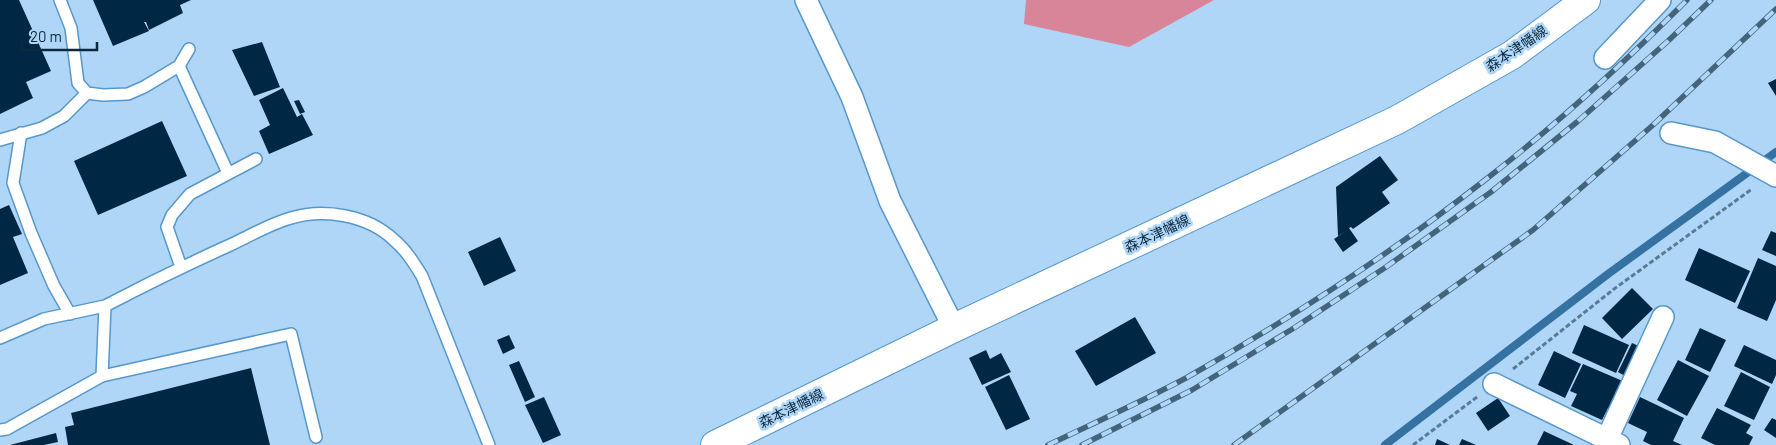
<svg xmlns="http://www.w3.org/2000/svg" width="1776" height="445" font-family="Barlow,'Noto Sans JP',sans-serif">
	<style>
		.green { fill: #d88599 }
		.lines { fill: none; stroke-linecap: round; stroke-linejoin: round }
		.stream { stroke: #3672a1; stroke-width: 8 }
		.building { fill: #002744 }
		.service-casing { stroke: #5798cc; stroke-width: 14 }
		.minor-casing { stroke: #5798cc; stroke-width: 24 }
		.secondary-casing { stroke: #5798cc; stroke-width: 30 }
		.path { stroke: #5a7b95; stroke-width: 3; stroke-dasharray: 5 2.5; stroke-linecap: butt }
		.service { stroke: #fff; stroke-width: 11 }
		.minor { stroke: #fff; stroke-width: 21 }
		.secondary { stroke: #fff; stroke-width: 28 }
		.rail-casing { stroke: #44647c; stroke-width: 5.5 }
		.rail { stroke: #afd6f7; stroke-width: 4; stroke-dasharray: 11; stroke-linecap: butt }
		.labels { text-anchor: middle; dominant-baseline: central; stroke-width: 5; stroke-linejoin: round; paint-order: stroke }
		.street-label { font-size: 14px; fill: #0c283c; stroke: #afd6f7 }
	</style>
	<rect width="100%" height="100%" fill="#afd6f7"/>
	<!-- green -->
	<path class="green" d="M1026 0H1214L1129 47 1024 24Z"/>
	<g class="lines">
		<!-- stream -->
		<path class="stream" d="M1385 445 1608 274 1776 152"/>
	</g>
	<!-- building -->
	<path class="building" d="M0 0H19L51 71 26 82 33 98 0 114Z
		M93 0H191L180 5 183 13 149 30 146 22H144L149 31 113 46Z
		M262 42 280 87 254 96 232 50Z
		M1776 79V96L1768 83Z
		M283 88 297 117 302 114 313 135 269 154 259 131 270 125 259 100Z
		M299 100 305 112 300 114 294 101Z
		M162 121 187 176 98 215 74 161Z
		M1380 156 1398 180 1382 192 1390 203 1353 229 1351 227 1349 228 1358 241 1343 252 1334 239 1346 231 1338 236 1336 187Z
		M9 205 22 234 13 237 28 273 0 285V209Z
		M1771 231 1776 233V256L1762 250Z
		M500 237 516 271 484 286 468 252Z
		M1699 248 1750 271 1735 303 1685 280Z
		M1758 258 1776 266V300L1767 321 1737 308Z
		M1632 288 1653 309 1622 339 1602 318Z
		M1135 317 1156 353 1096 386 1075 351Z
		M1584 325 1629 345 1616 373 1572 353Z
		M1700 328 1726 340 1710 372 1685 360Z
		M509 335 515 348 503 354 497 340Z
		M1632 343 1647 350 1632 380 1618 372Z
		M1744 345 1776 360V375L1772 384 1734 366Z
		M986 350 990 359 1001 353 1011 372 982 385 969 358Z
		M1554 351 1581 364 1565 398 1538 385Z
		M1678 360 1709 376 1687 416 1657 400Z
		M519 361 535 397 525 402 509 365Z
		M1583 364 1625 382 1613 411 1608 408 1602 420 1571 406 1577 394 1570 391Z
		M251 368 270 445H68L65 427 74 425 71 413Z
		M1741 372 1770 387 1754 420 1724 406Z
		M1009 375 1030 419 1006 430 985 387Z
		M544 397 561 435 543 443 525 405Z
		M1640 397 1684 418 1673 441 1682 445H1651L1643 441 1647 432 1628 423Z
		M1498 398 1510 416 1488 431 1476 413Z
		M1717 408 1751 425 1746 433 1753 437 1749 445H1715L1701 438Z
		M1772 418 1776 420V438L1764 430Z
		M1544 431 1574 445H1537Z
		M56 433 58 442 44 445H10Z
		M1437 439 1450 445H1435Z
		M1462 439 1476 445H1459Z"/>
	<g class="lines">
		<defs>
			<path id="service" d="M60 0 71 28 78 83 87 93 103 95 128 94 144 87 179 66
				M189 49 179 66 228 173
				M21 133 13 183 31 233 54 286 70 314
				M0 140 42 128 64 116 87 93
				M181 267 167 227 172 215 190 194 256 159
				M0 338 44 319 105 306
				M0 430 7 429 102 376
				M316 437 291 334 102 376 105 306C145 285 186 265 228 246 248 237 269 224 291 218 324 208 368 215 394 240 406 250 414 263 422 276L489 445"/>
			<path id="minor" d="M806 0 852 97 890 201 954 328
				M1605 58 1660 0
				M1671 133 1715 142 1776 176
				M1494 384 1619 445
				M1607 439 1663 317"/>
			<path id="secondary" d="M715 445 954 328 1397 120 1512 55 1586 0"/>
		</defs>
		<!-- service casing -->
		<use href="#service" class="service-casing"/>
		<!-- minor casing -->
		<use href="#minor" class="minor-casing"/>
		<!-- secondary casing -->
		<use href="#secondary" class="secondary-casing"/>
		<!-- path -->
		<path class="path" d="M1513 369 1614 289 1752 189
			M1413 445 1477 397"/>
		<!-- service -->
		<use href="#service" class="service"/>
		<!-- minor -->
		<use href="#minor" class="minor"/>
		<!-- secondary -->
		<use href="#secondary" class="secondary"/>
		<defs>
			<path id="rail" d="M1048 445C1094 423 1141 402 1186 378 1288 320 1392 253 1485 180 1556 125 1623 64 1687 0
				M1082 445 1192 390 1294 328 1386 267 1491 192 1577 122 1668 41 1711 0
				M1234 445 1533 230 1653 125 1776 9"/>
		</defs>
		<!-- rail casing -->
		<use href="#rail" class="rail-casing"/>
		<!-- rail -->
		<use href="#rail" class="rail"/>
	</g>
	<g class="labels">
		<!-- street labels -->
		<g class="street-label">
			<text transform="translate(1516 48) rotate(-34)">森本津幡線</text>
			<text transform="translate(1157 233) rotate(-25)">森本津幡線</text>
			<text transform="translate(791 408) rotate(-26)">森本津幡線</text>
		</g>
	</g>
	<!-- scale -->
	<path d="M22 42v8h75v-8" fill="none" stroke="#0c283c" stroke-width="2.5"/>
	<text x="30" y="42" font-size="15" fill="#0c283c" stroke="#afd6f7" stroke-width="4" paint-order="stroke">20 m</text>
</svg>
